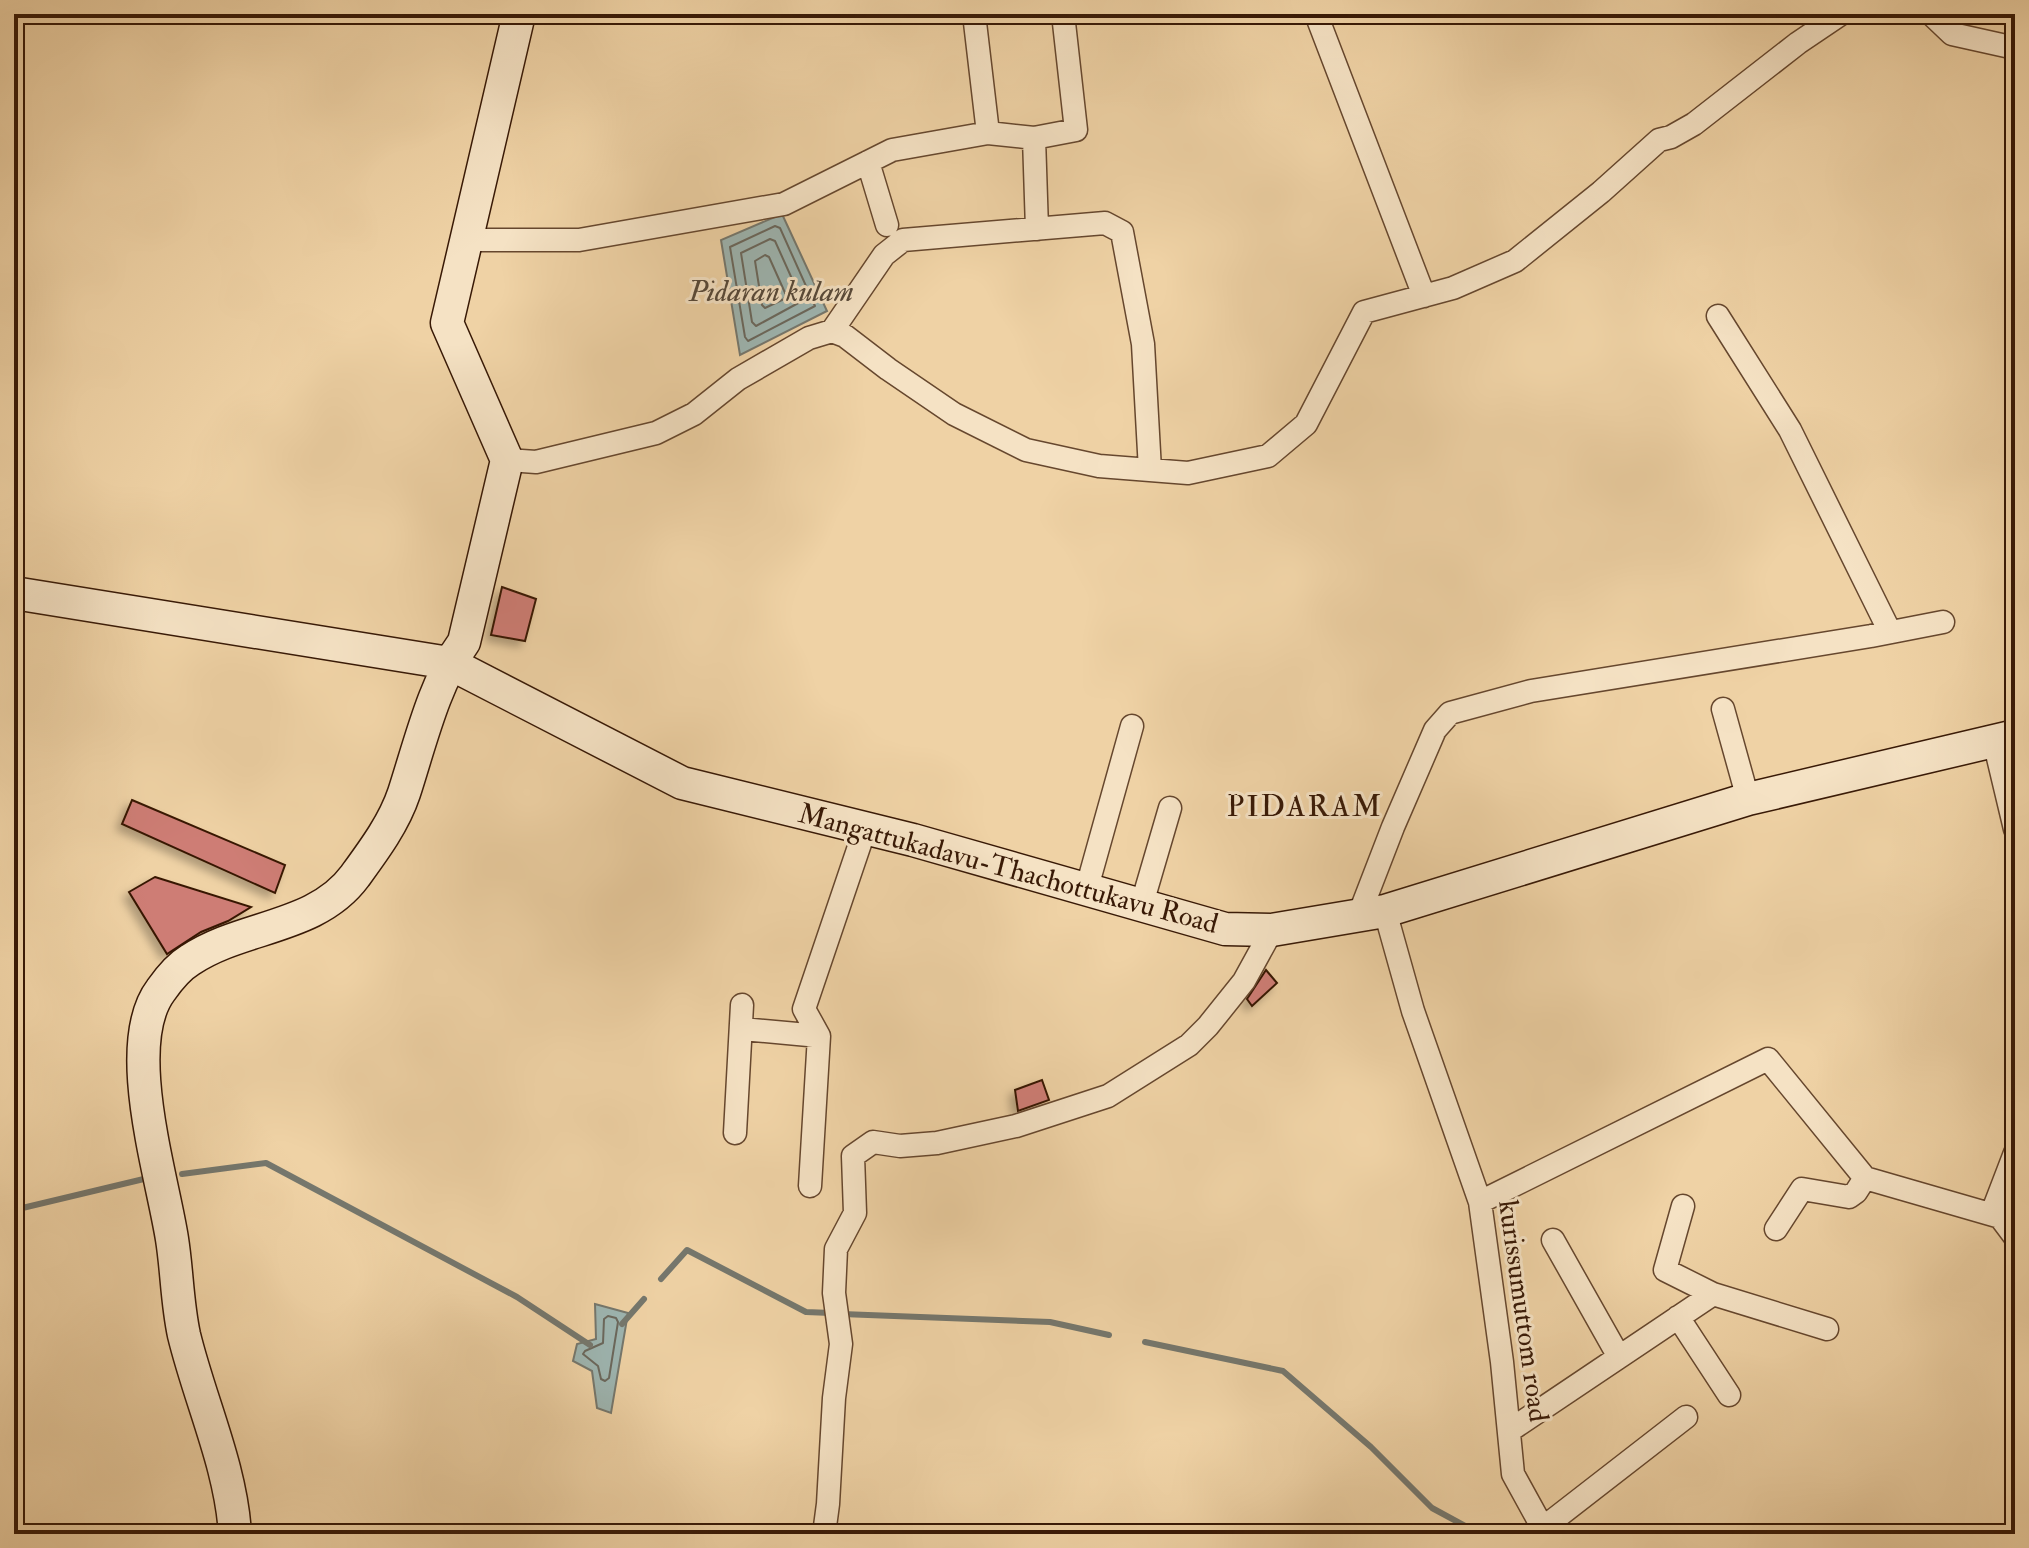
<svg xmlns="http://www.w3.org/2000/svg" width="2029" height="1548" font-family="'IM FELL Double Pica',serif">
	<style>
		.water { fill: #9db5b1; stroke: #75776d; stroke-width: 2 }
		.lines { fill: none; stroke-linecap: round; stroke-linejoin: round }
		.shore { stroke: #6a675c; stroke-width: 2 }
		.stream { stroke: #75776d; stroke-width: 6 }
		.building { fill: #ce7d75; stroke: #381906; stroke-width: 2; filter: url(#shadow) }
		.street-casing { stroke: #66472e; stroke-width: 25 }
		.secondary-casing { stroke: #381906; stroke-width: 35 }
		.street { stroke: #f5e2c4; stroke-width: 22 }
		.secondary { stroke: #f5e2c4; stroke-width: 32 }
		.labels { text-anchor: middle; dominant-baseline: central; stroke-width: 6; stroke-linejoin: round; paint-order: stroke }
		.street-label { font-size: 28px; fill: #381906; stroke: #f5e2c4 }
		.water-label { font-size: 30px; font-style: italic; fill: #564839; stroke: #f5e2c4 }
		.neighbourhood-label { font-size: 30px; letter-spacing: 2px; fill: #381906; stroke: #f5e2c4 }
	</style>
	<defs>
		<filter id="shadow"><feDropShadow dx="-5.5" dy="5.5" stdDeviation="4" flood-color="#0004"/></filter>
	</defs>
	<rect width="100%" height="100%" fill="#efd2a5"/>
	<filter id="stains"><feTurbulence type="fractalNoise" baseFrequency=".0025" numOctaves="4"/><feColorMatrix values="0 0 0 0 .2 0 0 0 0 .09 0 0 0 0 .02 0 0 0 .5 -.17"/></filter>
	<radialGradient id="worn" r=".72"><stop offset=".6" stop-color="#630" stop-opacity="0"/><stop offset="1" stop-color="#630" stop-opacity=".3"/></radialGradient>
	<!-- water -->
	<path class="water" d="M782 214 827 311 740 355 721 240Z
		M595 1304 628 1313 611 1413 597 1408 592 1371 573 1361 577 1344 596 1339Z"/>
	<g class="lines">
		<!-- shore -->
		<path class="shore" d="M775 226 780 228 815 306 748 341 745 337 730 247Z
			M770 239 775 241 802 301 756 326 752 322 741 253Z
			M765 255 769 257 786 295 784 299 765 308 762 305 755 261Z
			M608 1316 616 1318 618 1322 609 1378 605 1381 601 1379 598 1366 583 1354 585 1351 603 1343 604 1319Z"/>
		<!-- stream -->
		<path class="stream" d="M182 1174 266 1163 517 1297 590 1345
			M14 1210 148 1178
			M661 1279 687 1250 806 1312 831 1313
			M842 1314 1050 1322 1109 1335
			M622 1324 644 1299
			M1145 1342 1283 1371 1371 1447 1432 1508 1480 1534"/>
	</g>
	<!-- building -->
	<path class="building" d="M502 587 536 599 525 641 491 635Z
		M132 800 285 865 275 893 122 824Z
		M155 877 251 907 228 921 201 932 167 954 129 892Z
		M1266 970 1277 983 1252 1006 1247 999Z
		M1042 1080 1049 1100 1018 1111 1015 1090Z"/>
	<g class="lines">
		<defs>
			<path id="street" d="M1316 14 1424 296
				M1931 14 1952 34 2015 48
				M988 133 1034 138 1076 130 1063 14
				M1034 138 1037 229
				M868 162 887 225
				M468 240H579L784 204 892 150 988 133 974 14
				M1718 316 1790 430 1890 632
				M832 331 884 255 903 240 1105 223 1122 232 1143 344 1150 470
				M507 460 536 462 656 433 694 414 738 379 809 338 832 331 845 336 888 369 954 414 1026 450 1099 466 1188 473 1268 456 1306 424 1364 312 1453 288 1515 261 1601 192 1659 140 1671 137 1694 124 1798 43 1841 14
				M1723 709 1748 799
				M1994 741 2015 829
				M1086 891 1132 726
				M1141 907 1170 808
				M1385 911 1413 1011 1480 1202 1502 1362 1513 1474 1546 1534
				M1359 915 1393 827 1435 730 1450 713 1531 691 1871 636 1943 622
				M742 1029 819 1036
				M735 1133 742 1005
				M810 1186 819 1036 804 1009 865 829
				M1480 1202 1768 1059 1865 1178 2000 1217 2015 1237
				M1683 1206 1665 1270 1713 1294 1827 1329
				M1992 1213 2015 1153
				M1776 1229 1802 1189 1849 1197 1856 1192 1865 1178
				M1553 1240 1619 1357
				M1678 1317 1729 1395
				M1509 1431 1713 1294
				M1543 1528 1686 1417
				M824 1534 828 1504 834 1398 841 1344 834 1293 836 1249 855 1213 853 1156 873 1142 900 1146 937 1143 1016 1126 1108 1096 1189 1045 1208 1026 1244 981 1272 930"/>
			<path id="secondary" d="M14 593 449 663 682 783 913 840 1225 929 1272 930 1385 911 1748 799 2015 736
				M235 1534C231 1466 200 1401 184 1335 177 1303 177 1270 172 1239 162 1175 120 1044 161 990 168 980 180 966 190 960 242 925 316 929 355 876 374 850 394 823 404 793 420 744 434 683 464 642L507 460 447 323 519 14"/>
		</defs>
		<!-- street casing -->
		<use href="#street" class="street-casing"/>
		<!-- secondary casing -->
		<use href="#secondary" class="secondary-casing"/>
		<!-- street -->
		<use href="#street" class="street"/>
		<!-- secondary -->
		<use href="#secondary" class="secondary"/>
	</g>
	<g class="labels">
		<!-- street labels -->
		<g class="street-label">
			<text transform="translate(1008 869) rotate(15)">Mangattukadavu-Thachottukavu Road</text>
			<text transform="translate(1523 1311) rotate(82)">kurissumuttom road</text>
		</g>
		<!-- water labels -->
		<g class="water-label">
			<text x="771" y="291">Pidaran kulam</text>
		</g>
		<!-- neighbourhood labels -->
		<g class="neighbourhood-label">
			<text x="1305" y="806">PIDARAM</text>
		</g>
	</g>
	<!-- margin -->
	<rect width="2029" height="1548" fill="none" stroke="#efd2a5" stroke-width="48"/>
	<rect x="16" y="16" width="1997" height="1516" fill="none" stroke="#381906" stroke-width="4"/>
	<rect x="24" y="24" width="1981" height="1500" fill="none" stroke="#381906" stroke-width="2"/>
	<rect width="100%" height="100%" filter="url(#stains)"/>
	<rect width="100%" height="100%" fill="url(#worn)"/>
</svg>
